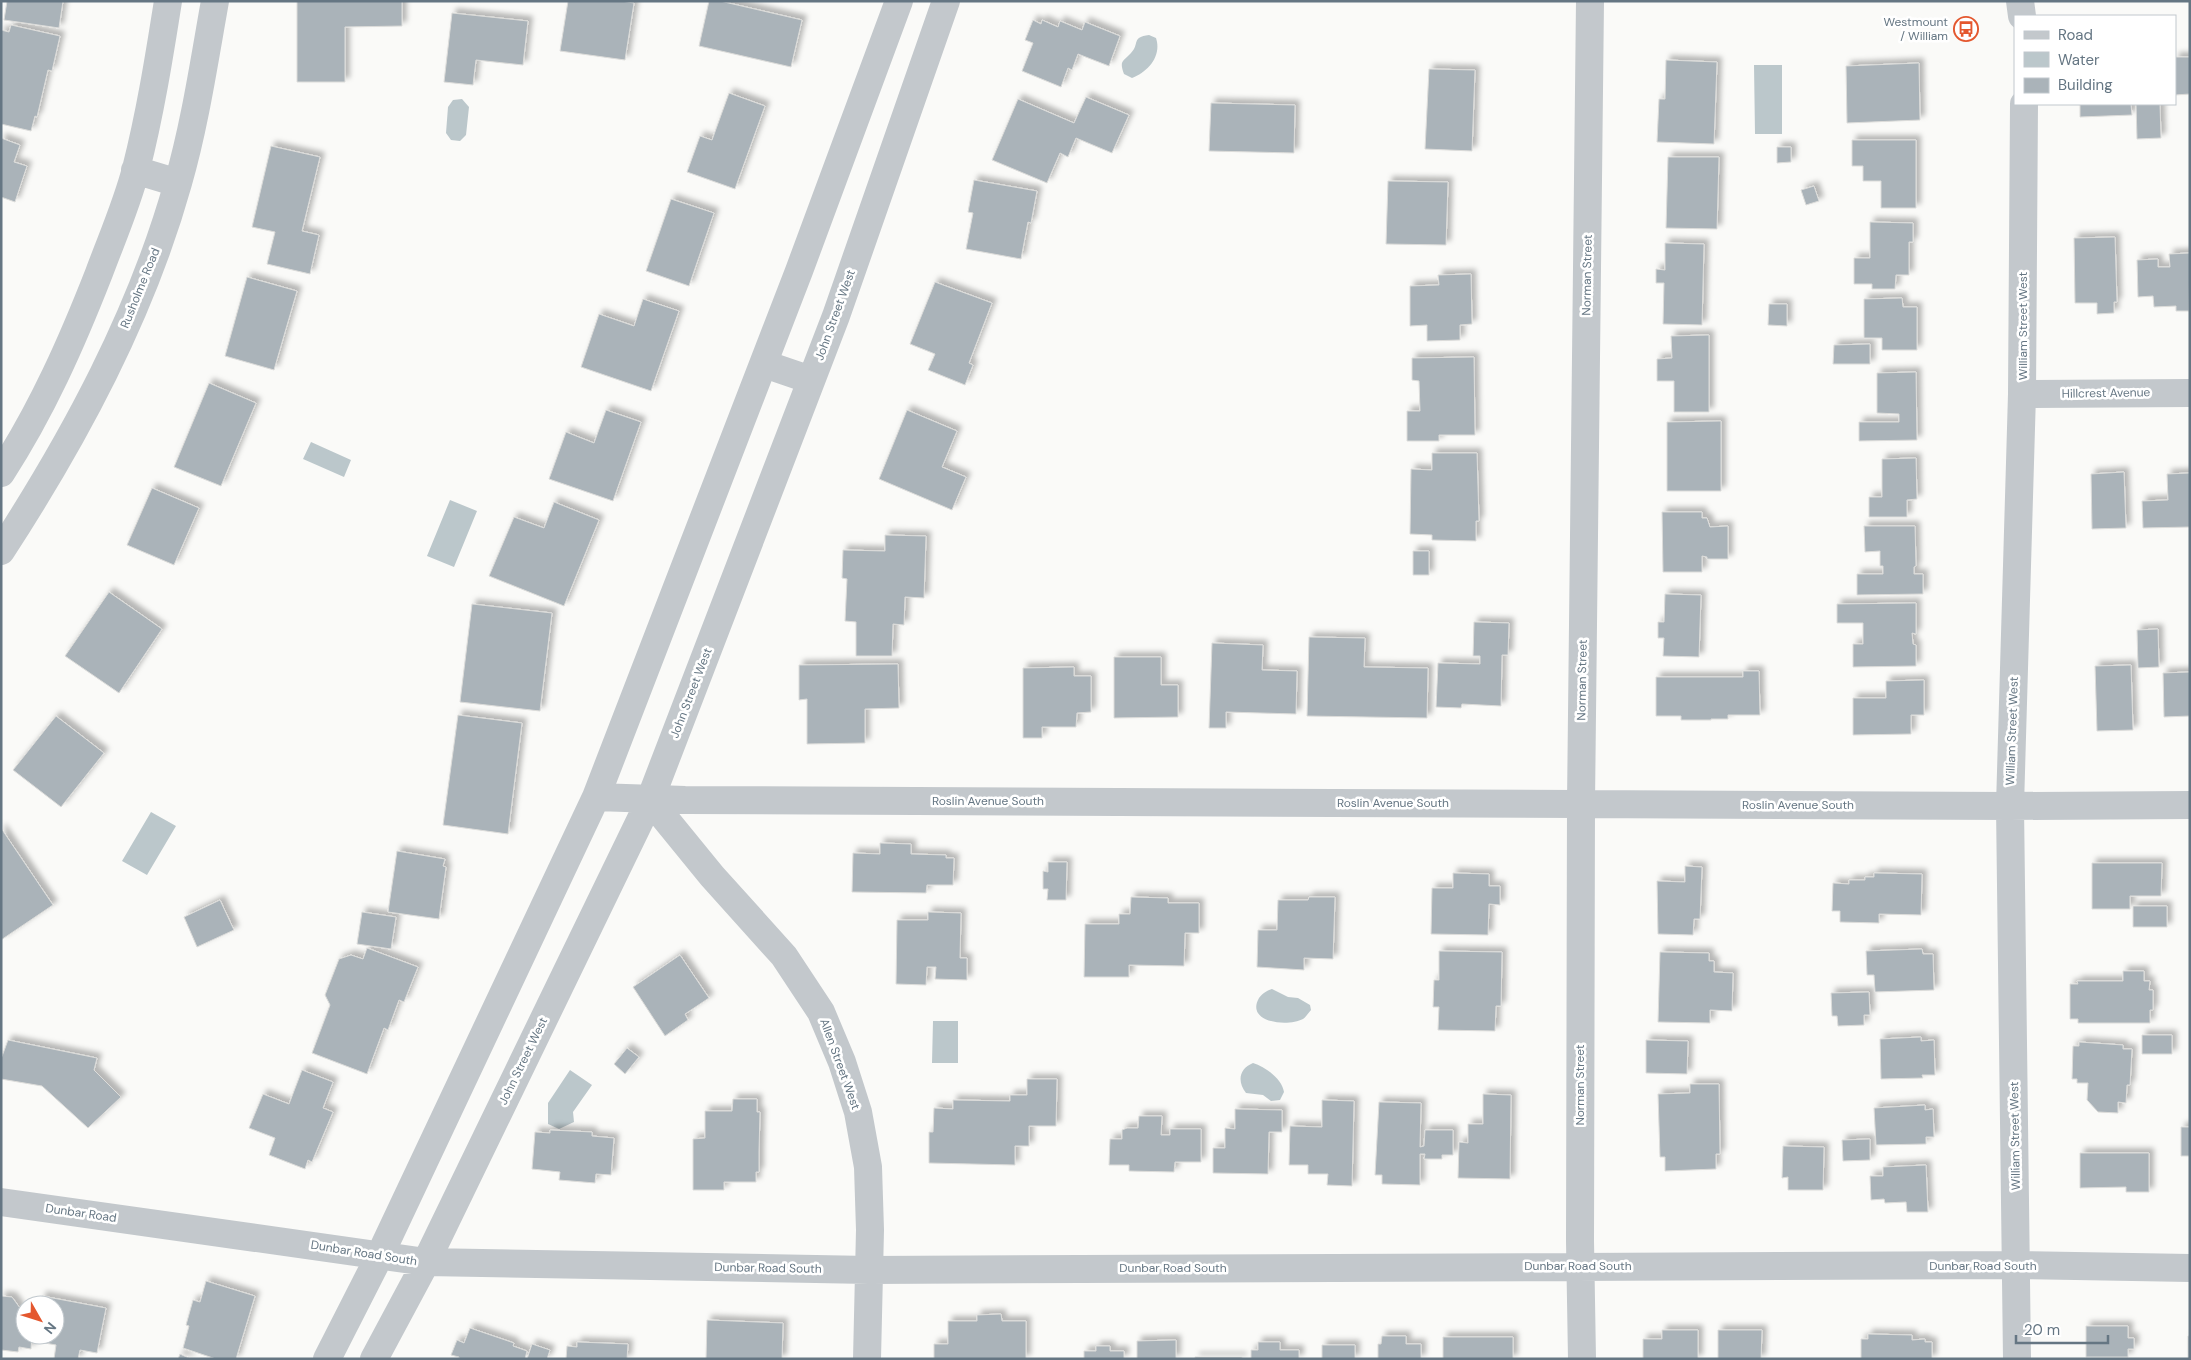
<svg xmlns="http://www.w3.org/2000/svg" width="2191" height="1360" font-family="'DM Sans',sans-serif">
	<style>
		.water { fill: #bbc7cb }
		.building { fill: #aab3b9; stroke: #dcdcda; filter: url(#shadow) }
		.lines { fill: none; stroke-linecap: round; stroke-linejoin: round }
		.minor { stroke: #c3c8cc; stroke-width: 28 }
		.labels { text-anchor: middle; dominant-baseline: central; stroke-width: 5; stroke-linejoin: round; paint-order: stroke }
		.poi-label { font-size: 12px; fill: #657683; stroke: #fff; text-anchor: end }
		.street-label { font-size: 12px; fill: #657683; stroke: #fff }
	</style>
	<defs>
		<filter id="shadow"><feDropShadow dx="4.5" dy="-4.5" stdDeviation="2.5" flood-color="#0004"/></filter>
	</defs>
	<rect width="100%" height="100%" fill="#fafaf8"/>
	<!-- water -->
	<path class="water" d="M1149 35 1156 38C1162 56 1148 72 1132 78L1124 74C1119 60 1123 62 1131 53 1140 44 1131 37 1149 35Z
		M1754 65H1782V134H1755Z
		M462 99 469 107 466 135 460 141 451 140 446 133 448 107 453 100Z
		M311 442 351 460 344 477 303 459Z
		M450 500 477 511 454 567 427 556Z
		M151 812 176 826 147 875 122 861Z
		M1272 989 1288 997 1298 998 1310 1005 1311 1010C1309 1012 1306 1017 1303 1019 1288 1027 1245 1023 1259 998 1263 993 1266 991 1272 989Z
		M933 1021H958V1063H932Z
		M1253 1063C1266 1067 1282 1079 1284 1092L1280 1100 1271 1101 1263 1095 1246 1093C1237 1081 1239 1069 1253 1063Z
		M570 1070 592 1085 573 1112 574 1122 559 1129 548 1124V1103Z"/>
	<!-- building -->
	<path class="building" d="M7 1H63L59 28 4 20Z
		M297 1H402V26L345 27V82H297Z
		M568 1H621L634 3 625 60 560 51Z
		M709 1H720L802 20 791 67 699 46Z
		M452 13 528 21 523 65 476 60 473 85 444 82Z
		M1033 20 1041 24 1042 20 1058 27 1060 21 1082 30 1085 22 1120 36 1109 66 1078 54 1072 70 1068 68 1061 87 1022 71 1033 43 1025 40Z
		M11 25 60 36 52 71 48 70 37 117 35 116 31 131 1 124V30L9 32Z
		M2175 57H2190V94L2175 95Z
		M1666 60 1717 62 1714 144 1657 142 1659 99H1665Z
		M1919 63 1920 120 1847 123 1846 66Z
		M1429 69 1475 70 1472 151 1425 149Z
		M729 93 765 106 735 189 687 172 700 136 712 140Z
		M1086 97 1129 115 1112 153 1076 138 1068 157 1060 153 1047 183 992 160 1018 99 1074 123Z
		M1211 103 1295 105 1294 153 1209 151Z
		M2080 104H2131L2132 115 2080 117Z
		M2136 104H2160L2161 138 2137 139Z
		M1 138 20 145 14 162 27 166 15 202 1 197Z
		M1852 140H1916V208H1881V181H1863V166H1852Z
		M271 146 320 157 302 231 319 235 310 274 267 264 275 232 252 227Z
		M1777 147H1791V162L1777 163Z
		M1668 157H1719L1717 229 1666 228Z
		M974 180 1037 191 1031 223 1028 222 1021 259 966 249 973 213 968 212Z
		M1388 181 1448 182 1446 245 1386 244Z
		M1814 186 1819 201 1806 205 1801 190Z
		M671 199 714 213 689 286 646 271Z
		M1870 222 1913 223V242H1909V275H1896L1895 289H1872V284H1854V258H1870Z
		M2115 237 2117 302H2114V313L2097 314V303H2075L2074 238Z
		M1665 243 1704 244 1702 325 1663 324 1664 283H1656V269L1665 270Z
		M2190 253 2189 311H2176V306L2154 307 2153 296 2138 297 2137 260 2158 259V267H2170L2169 254Z
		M1471 274 1472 324 1460 325V340L1427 341V325L1410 326V286L1439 285 1438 275Z
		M247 277 297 291 274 370 225 356Z
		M935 282 992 303 969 363 973 365 965 385 928 370 935 354 910 344Z
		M1902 298 1903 307H1917V350H1882V338H1864V299Z
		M643 299 679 311 651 391 581 367 599 314 634 326Z
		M1769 304H1787V326L1768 325Z
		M1709 335V412H1674V381H1657V359L1672 358 1671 336Z
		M1870 344V364H1833L1834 345Z
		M1474 357 1475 435H1439V441H1407V411H1420L1419 381 1412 380V358Z
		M1916 372 1917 440 1859 441V422H1899V414L1877 413V373Z
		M209 383 256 403 221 486 174 467Z
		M606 410 641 422 613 501 549 479 566 432 594 443Z
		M907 410 957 431 942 467 966 477 952 510 879 479Z
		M1721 421V491H1667V422Z
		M1432 453H1477L1479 521H1476V541L1432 540V535L1410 534 1411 469 1432 470Z
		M1916 458 1917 499 1907 500V517H1869V497H1882V459Z
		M2124 472 2126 528 2092 529 2091 474Z
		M2190 473V527L2143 528 2142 501 2168 500 2167 474Z
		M152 488 199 508 174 565 127 545Z
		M554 502 599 520 564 606 489 576 514 517 544 528Z
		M1662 512H1702V518H1707L1710 527 1728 526V559H1707V557L1702 556V572H1663Z
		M1864 526H1915L1916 566 1914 567V574H1923V594L1857 595V574H1883V566H1880V551L1865 552Z
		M885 535 926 536 924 598 905 597 904 625 893 624 892 656H856V622L845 621 847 579 842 578 843 550 885 551Z
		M1413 551H1429V575H1413Z
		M109 592 162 629 119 693 65 656Z
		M1665 594 1701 595 1699 657 1663 656 1664 638H1658V622H1664Z
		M1916 603V634L1912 633 1913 644 1916 645V666L1853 667V644H1863V623H1837V604Z
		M472 604 552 613 540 711 460 702Z
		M1474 622 1509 623 1508 655H1502L1501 706 1462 704 1461 708 1436 707 1438 663 1480 664V656H1473Z
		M2158 629 2159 667 2138 668 2137 630Z
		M1309 637 1365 638 1364 667 1428 668 1427 718 1307 716Z
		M1212 643 1263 645 1262 670 1297 671 1296 714 1226 712V728H1209Z
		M1114 657H1161V685H1178V717L1114 718Z
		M898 664 899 708 865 709V743L807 744V699L799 700V665Z
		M2131 665 2133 730 2097 731 2095 666Z
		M1074 667V676H1091V712L1077 713 1076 727H1042V738H1023V668Z
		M1743 671H1759L1760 715H1728V719H1711V720H1681V716H1656V677H1743Z
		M2190 672V716L2164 717 2163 673Z
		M1924 680V715H1911V734L1853 735V698H1886V681Z
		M458 715 522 723 508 834 443 825Z
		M56 716 104 753 61 807 13 770Z
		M1 828 53 905 1 940Z
		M880 843 911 844V854L946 855V858H954L953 885H927L926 893 852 892 853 853 880 854Z
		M397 851 445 859 443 866 446 867 439 919 388 912Z
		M1048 862H1067L1066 900H1047L1048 889H1043V871L1048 872Z
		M2092 863H2162L2161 896H2130V909H2092Z
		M1685 866 1702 867 1700 919H1694L1693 935 1658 934 1657 881 1685 882Z
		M1453 873 1489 874V886H1500V905L1489 904 1488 935 1431 934 1432 888H1453Z
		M1874 873 1922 874 1921 915 1879 914V923L1840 922V911H1832L1833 883 1849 884V880H1865V877H1874Z
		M1131 897 1168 898V903H1199V933H1185L1184 966 1129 965V977H1084L1085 924H1119V914H1130Z
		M1309 897H1335L1333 959 1304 958V970L1257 967 1258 930H1277L1278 900H1308Z
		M220 900 234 930 197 947 184 917Z
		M2133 906H2167V927H2133Z
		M362 912 396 917 391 949 357 944Z
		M928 912 961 913 960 958H967V980L935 979 936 967H927L926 985 896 984 897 920H928Z
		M367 948 418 967 404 1002 399 1000 388 1030 384 1028 367 1074 312 1053 330 1005 325 995 339 959 351 955 363 959Z
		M1922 949 1923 954H1933L1934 990 1875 992 1874 975H1867L1866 951Z
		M1439 951 1502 952 1501 1006H1496L1495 1031 1438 1030 1439 1007H1433L1434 980H1439Z
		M1660 952 1709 953V961H1714V972L1733 973 1732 1011 1710 1010V1023L1658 1022Z
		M680 955 709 998 685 1014 688 1020 665 1036 633 987Z
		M2123 971H2144V981H2150L2149 990H2153V1010H2150V1023H2078V1019H2070V984H2078L2077 981H2123Z
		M1869 992 1870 1015H1864V1025L1838 1026 1837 1016H1832L1831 993Z
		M2142 1035H2172V1054H2142Z
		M1921 1037V1041L1934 1040 1935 1075H1922L1923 1078 1881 1079 1880 1039Z
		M8 1040 97 1058 94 1070 121 1097 88 1128 42 1086 1 1079V1059Z
		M1646 1040 1688 1041 1687 1074 1646 1073Z
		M2079 1042 2123 1045V1049H2132L2130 1085H2127L2126 1103 2118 1102V1113L2098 1112 2087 1100 2088 1083H2077V1079H2072L2073 1046H2079Z
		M627 1048 639 1057 625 1074 614 1064Z
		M302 1070 333 1082 323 1108 333 1112 312 1162 308 1160 305 1169 269 1155 275 1138 249 1128 263 1094 289 1104Z
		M1027 1079H1057L1056 1126H1029V1146H1015V1165L929 1163V1132H933L934 1108 953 1109V1100L1010 1101V1095H1027Z
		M1690 1084H1719L1720 1154H1716V1169L1665 1171V1157H1660L1658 1094 1690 1093Z
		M1483 1094 1511 1095 1510 1179 1458 1178 1459 1142 1468 1143V1124H1483Z
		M733 1099H757V1112H760L759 1151V1172H756V1182H724V1190H693V1139L705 1138V1111H732Z
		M1322 1100 1354 1101 1352 1186 1327 1185 1328 1174H1308V1165H1289L1290 1126 1322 1127Z
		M1379 1102 1421 1103 1420 1147 1424 1146 1425 1130H1453V1155H1442V1159H1424L1425 1154H1420V1185L1382 1184V1175H1375Z
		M1925 1105V1110L1933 1109 1934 1137H1926V1144L1876 1145 1874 1108Z
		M1235 1109 1282 1110V1132H1269L1268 1174 1213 1173V1148H1225V1128L1235 1129Z
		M1139 1116H1162L1161 1135H1170V1129H1201V1162H1175L1174 1172 1129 1171V1165H1109L1110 1139H1122V1130L1127 1128H1138Z
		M2181 1127H2190V1156H2181Z
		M550 1130 592 1132V1136L614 1138 611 1175 596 1174 595 1183 559 1180 560 1172 532 1169 535 1132 550 1133Z
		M1870 1139V1160L1843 1161 1842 1140Z
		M1783 1146 1824 1147 1823 1190H1788V1177L1782 1178Z
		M2080 1153H2149V1192H2126V1187L2080 1188Z
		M1926 1165 1928 1212H1907L1906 1202 1885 1203 1884 1199 1871 1200 1870 1176H1883V1167Z
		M206 1281 255 1296 236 1359H216L183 1348 189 1326 186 1325 193 1300 200 1302Z
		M1 1296 12 1297 20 1308 18 1319 25 1320V1335H32L31 1349 19 1347 18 1352 1 1350Z
		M42 1296 106 1308 97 1353 80 1350 78 1359H54L56 1345 33 1341 34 1335H55V1305H40Z
		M1001 1314 1002 1321H1026V1359H934V1344H948V1321H977V1315Z
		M707 1320 783 1323 782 1359H706Z
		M2086 1326H2128V1338H2134V1349H2128V1357H2086Z
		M470 1328 514 1343 513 1346 527 1351 525 1359H459V1357L451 1355 457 1340 464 1343Z
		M1662 1330H1698V1359H1643V1339H1662Z
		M1718 1330H1762L1761 1359H1718Z
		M1868 1334 1912 1335V1340L1925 1339V1342H1932V1359H1861V1339H1868Z
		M1382 1336H1406V1344H1421V1359H1378V1344H1381Z
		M2188 1336H2190V1359H2188Z
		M1443 1337H1513V1359H1443Z
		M1176 1340V1359H1137V1341Z
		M577 1342 628 1344 627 1359H566L567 1346 577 1347Z
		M1258 1342H1280V1350H1299V1359H1251V1350H1258Z
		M532 1344 550 1350 547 1359H527Z
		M1322 1345H1355V1359H1322Z
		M1096 1346H1110V1351H1124V1359H1084V1351H1096Z
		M180 1354 191 1359H178Z
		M1195 1357H1242V1359H1195Z"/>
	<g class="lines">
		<!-- minor -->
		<path class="minor" d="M2020 1 2022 16
			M135 170 178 183
			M764 364 811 380
			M2022 394 2190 393
			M1 473C42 410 72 342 99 273 112 238 127 204 136 169 150 114 159 58 168 1
			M1 551C75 437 141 315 178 183 195 124 204 62 215 1
			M596 797 685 800 2010 806 2190 805
			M650 800 712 876 784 956 821 1012 842 1062 858 1112 868 1167 870 1230 867 1359
			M1 1202 426 1262 869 1270 2017 1265 2190 1268
			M327 1359 380 1255 596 797 799 271 899 1
			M374 1359 426 1262 650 800 836 316 946 1
			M1582 1359 1580 1241 1581 803 1590 1
			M2017 1359 2010 806 2022 394 2024 104"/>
	</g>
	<!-- icons -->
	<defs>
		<symbol id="bus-ring" viewBox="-11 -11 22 22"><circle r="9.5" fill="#fff" stroke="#e4572e" stroke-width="1.5"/><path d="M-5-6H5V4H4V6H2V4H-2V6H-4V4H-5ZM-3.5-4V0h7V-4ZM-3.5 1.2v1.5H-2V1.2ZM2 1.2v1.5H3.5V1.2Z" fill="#e4572e"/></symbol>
	</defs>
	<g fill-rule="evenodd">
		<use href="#bus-ring" x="1952" y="15" width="28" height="28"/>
	</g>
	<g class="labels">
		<!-- poi labels -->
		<g class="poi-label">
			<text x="1948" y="22">Westmount<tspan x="1948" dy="14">/ William</tspan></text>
		</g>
		<!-- street labels -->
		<g class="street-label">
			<text transform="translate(1587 275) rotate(-89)">Norman Street</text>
			<text transform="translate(140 288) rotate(-68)">Rusholme Road</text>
			<text transform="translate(835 315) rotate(-70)">John Street West</text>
			<text transform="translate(2023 326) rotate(-90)">William Street West</text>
			<text transform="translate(2106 393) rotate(-1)">Hillcrest Avenue</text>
			<text transform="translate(1582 680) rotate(-89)">Norman Street</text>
			<text transform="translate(691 693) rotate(-69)">John Street West</text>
			<text transform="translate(2012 731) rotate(-88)">William Street West</text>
			<text x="988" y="801">Roslin Avenue South</text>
			<text x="1393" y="803">Roslin Avenue South</text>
			<text x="1798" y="805">Roslin Avenue South</text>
			<text transform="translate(523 1061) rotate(-64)">John Street West</text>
			<text transform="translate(840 1064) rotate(70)">Allen Street West</text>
			<text transform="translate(1580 1085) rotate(-90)">Norman Street</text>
			<text transform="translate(2015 1136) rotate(-91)">William Street West</text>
			<text transform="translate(81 1213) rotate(8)">Dunbar Road</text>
			<text transform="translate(364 1253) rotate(9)">Dunbar Road South</text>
			<text x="1578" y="1266">Dunbar Road South</text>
			<text x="1983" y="1266">Dunbar Road South</text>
			<text transform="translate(768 1268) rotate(1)">Dunbar Road South</text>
			<text x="1173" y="1268">Dunbar Road South</text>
		</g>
	</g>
	<!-- border -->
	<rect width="2191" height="1360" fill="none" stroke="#657683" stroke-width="5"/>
	<!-- legend -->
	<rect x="2014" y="15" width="162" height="90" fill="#ffffff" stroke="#c1c8cd"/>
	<rect x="2024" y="31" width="25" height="8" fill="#c3c8cc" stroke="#c1c8cd"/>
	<text x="2058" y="40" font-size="15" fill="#657683">Road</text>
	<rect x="2024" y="52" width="25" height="15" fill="#bbc7cb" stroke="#c1c8cd"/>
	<text x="2058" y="65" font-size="15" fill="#657683">Water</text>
	<rect x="2024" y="78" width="25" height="15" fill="#aab3b9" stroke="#c1c8cd"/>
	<text x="2058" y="90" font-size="15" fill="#657683">Building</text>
	<!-- north arrow -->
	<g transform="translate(40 1320) rotate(129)"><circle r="24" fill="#ffffff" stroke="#c1c8cd"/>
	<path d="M0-4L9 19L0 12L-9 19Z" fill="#e4572e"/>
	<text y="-8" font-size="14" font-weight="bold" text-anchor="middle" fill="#657683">N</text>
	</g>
	<!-- scale -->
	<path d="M2016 1335v8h92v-8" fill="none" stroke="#657683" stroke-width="2.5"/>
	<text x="2024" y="1335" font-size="15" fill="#657683" stroke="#ffffff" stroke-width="4" paint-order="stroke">20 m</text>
</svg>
